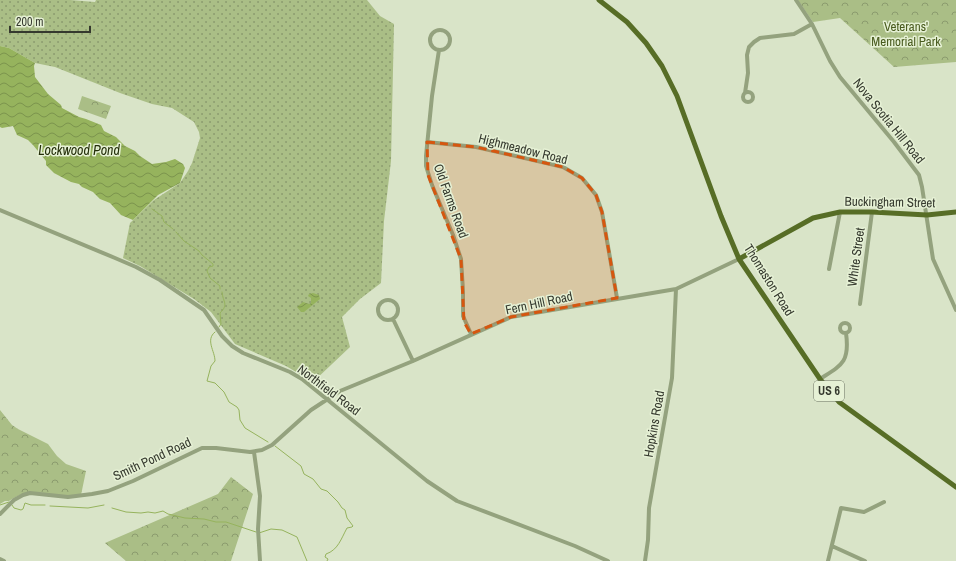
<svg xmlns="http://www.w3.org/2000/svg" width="956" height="561" font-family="'Archivo Narrow',sans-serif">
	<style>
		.grass { fill: url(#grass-dots) }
		.park { fill: url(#park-crowns) }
		.water { fill: url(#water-waves) }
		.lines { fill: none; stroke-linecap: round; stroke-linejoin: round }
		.stream { stroke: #96b35d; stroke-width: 1 }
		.minor { stroke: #94a27e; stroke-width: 4 }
		.major { stroke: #576d26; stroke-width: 5 }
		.marked { fill: #d6560f; fill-opacity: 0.2; stroke: #d6560f; stroke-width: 3; stroke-dasharray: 8 5; stroke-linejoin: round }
		.labels { text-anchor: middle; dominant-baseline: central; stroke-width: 3; stroke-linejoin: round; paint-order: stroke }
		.shield { fill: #e6f1d5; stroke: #6a7060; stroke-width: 1 }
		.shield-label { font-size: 12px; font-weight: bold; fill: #35392e }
		.park-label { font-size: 13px; fill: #485a1d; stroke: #e6f1d5 }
		.street-label { font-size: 13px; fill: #35392e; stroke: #e6f1d5 }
		.water-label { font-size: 14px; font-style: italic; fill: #232e09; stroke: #e6f1d5 }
	</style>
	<defs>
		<pattern id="grass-dots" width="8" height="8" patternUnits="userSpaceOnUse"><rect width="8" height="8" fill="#aabe86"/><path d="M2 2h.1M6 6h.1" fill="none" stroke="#8b9b6e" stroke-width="1.8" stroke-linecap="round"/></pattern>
		<pattern id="park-crowns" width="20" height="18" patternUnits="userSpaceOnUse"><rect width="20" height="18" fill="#aabe86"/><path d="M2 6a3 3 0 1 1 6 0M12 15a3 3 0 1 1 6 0" fill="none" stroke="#8b9b6e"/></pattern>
		<pattern id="water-waves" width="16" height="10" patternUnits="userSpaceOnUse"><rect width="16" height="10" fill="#96b35d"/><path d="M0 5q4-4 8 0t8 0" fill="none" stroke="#7b934d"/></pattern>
	</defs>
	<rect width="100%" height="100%" fill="#d9e4c8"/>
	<!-- grass -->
	<path class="grass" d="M0 0H70L95 2 96 0H367L380 16 394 24 391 161 384 221 381 283 360 299 342 317 350 347 313 382 286 366 235 344 211 312 194 299 140 266 123 258 130 223 154 200 180 183 188 171 192 163 200 138 199 132 194 122 172 108 152 104 120 93 55 67 35 63 9 48 0 46Z"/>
	<!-- park -->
	<path class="park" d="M798 0H956V62L894 67 840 18 813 22Z
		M82 96 111 106 106 119 78 109Z
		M0 410 12 425 18 429 48 444 57 456 66 464 86 471 81 495C76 495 70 496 65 496 40 495 33 485 9 501H5L0 504Z
		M231 477 253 494 231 561H126L105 543 218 494Z"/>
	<!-- water -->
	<path class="water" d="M0 46 9 48 35 63 34 66 35 77 48 94 61 105 62 108 79 117 86 119 101 125 104 131 116 137 125 146 135 151 140 156 152 164 166 162 175 159 183 164 185 168 180 183 158 195 133 220 121 215 110 203 100 199 93 192 82 187 79 184 71 182 54 173 46 165V161L33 145 28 140 17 135 13 126 2 128 0 127Z
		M313 293 319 295 320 299 304 312H301L297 307 303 302 309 304 311 303V298L308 296 309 294Z"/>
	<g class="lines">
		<!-- stream -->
		<path class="stream" d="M152 209 162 216 164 222 173 229
			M176 232 184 241 199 251 202 255 213 264V266L209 267 207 271 210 278 220 286V289
			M219 327 221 324 220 313C229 304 223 303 222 292
			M215 332C205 340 215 351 215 361L211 366 207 381 215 383 224 392 229 402 237 407 239 410 240 420 245 428 268 442
			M275 446 301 466 304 474 313 479 321 489 327 491 338 502 342 508 345 510 347 518 353 526 352 527 347 528C341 539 338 550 326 554L325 557 328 559 327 561
			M0 505 9 502
			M12 505 14 508 21 510 23 509 25 503 31 505H45
			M50 506 88 508 104 505
			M112 508 126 512 141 513 148 512 155 513 163 511 168 514 185 518 204 519 216 522H226L256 532
			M259 533 271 529 282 530 297 537 307 561"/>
		<!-- minor -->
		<path class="minor" d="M796 0 812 24 830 61 840 77 894 142 919 175 922 187 933 259 956 310
			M430 40a10 10 0 1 1 20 0a10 10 0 1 1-20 0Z
			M439 50 432 96 426 156V166L432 185 453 235 461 259 463 291V316L471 334
			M743 97a5 5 0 1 1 10 0a5 5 0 1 1-10 0Z
			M745 93 748 73 747 55 749 47 754 42 760 38 794 34 812 24
			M427 142 476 147 546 163 563 167 582 178 596 195 602 212 617 298
			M0 210 115 258 136 267 160 280 204 310 222 336 232 346 243 353 290 372 302 379 427 481 457 501 575 546 608 561
			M829 269 840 212
			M378 310a10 10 0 1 1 20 0a10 10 0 1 1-20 0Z
			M860 304 872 212
			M393 319 413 361
			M840 328a5 5 0 1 1 10 0a5 5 0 1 1-10 0Z
			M820 379C842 365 850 362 846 333
			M254 452 260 496 258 529 260 561
			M0 514 14 500 23 495 30 493 68 497 92 494 108 491 133 481 202 448H216L250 452 262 450 272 445 311 410 340 391 413 361 511 317 676 289 739 259
			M832 546 865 561
			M0 559 4 561
			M645 561 648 540 649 508 672 378 676 289
			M828 561 841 508 864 512 884 502"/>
		<!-- major -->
		<path class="major" d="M599 0 627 22 646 43 662 66 677 96 721 216 739 259 820 379 839 402 956 487
			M739 259 813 218 840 212H872L927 215 956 212"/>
	</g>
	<!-- marked area -->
	<path class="marked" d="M427 142 476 147 563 167 582 178 596 195 602 212 617 298 511 317 471 334 464 322 461 259 428 175Z"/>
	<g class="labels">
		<!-- shield labels -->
		<rect class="shield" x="814" y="381" width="30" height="20" rx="3"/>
		<g class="shield-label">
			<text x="829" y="391">US 6</text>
		</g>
		<!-- park labels -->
		<g class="park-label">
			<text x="906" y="26">Veterans'<tspan x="906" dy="15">Memorial Park</tspan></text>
		</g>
		<!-- street labels -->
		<g class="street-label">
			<text transform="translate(889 121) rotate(51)">Nova Scotia Hill Road</text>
			<text transform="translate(523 149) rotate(14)">Highmeadow Road</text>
			<text transform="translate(451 201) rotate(70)">Old Farms Road</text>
			<text transform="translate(890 202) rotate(1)">Buckingham Street</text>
			<text transform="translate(856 257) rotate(-82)">White Street</text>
			<text transform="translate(769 280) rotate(58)">Thomaston Road</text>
			<text transform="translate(539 303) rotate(-12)">Fern Hill Road</text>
			<text transform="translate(329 390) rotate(37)">Northfield Road</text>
			<text transform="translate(654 424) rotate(-80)">Hopkins Road</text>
			<text transform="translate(152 459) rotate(-25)">Smith Pond Road</text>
		</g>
		<!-- water labels -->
		<g class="water-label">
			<text x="79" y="150">Lockwood Pond</text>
		</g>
	</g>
	<!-- scale -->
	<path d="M10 26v6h80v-6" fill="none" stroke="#35392e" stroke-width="2"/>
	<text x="16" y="26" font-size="12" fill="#35392e" stroke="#e6f1d5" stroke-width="3" paint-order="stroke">200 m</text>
</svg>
